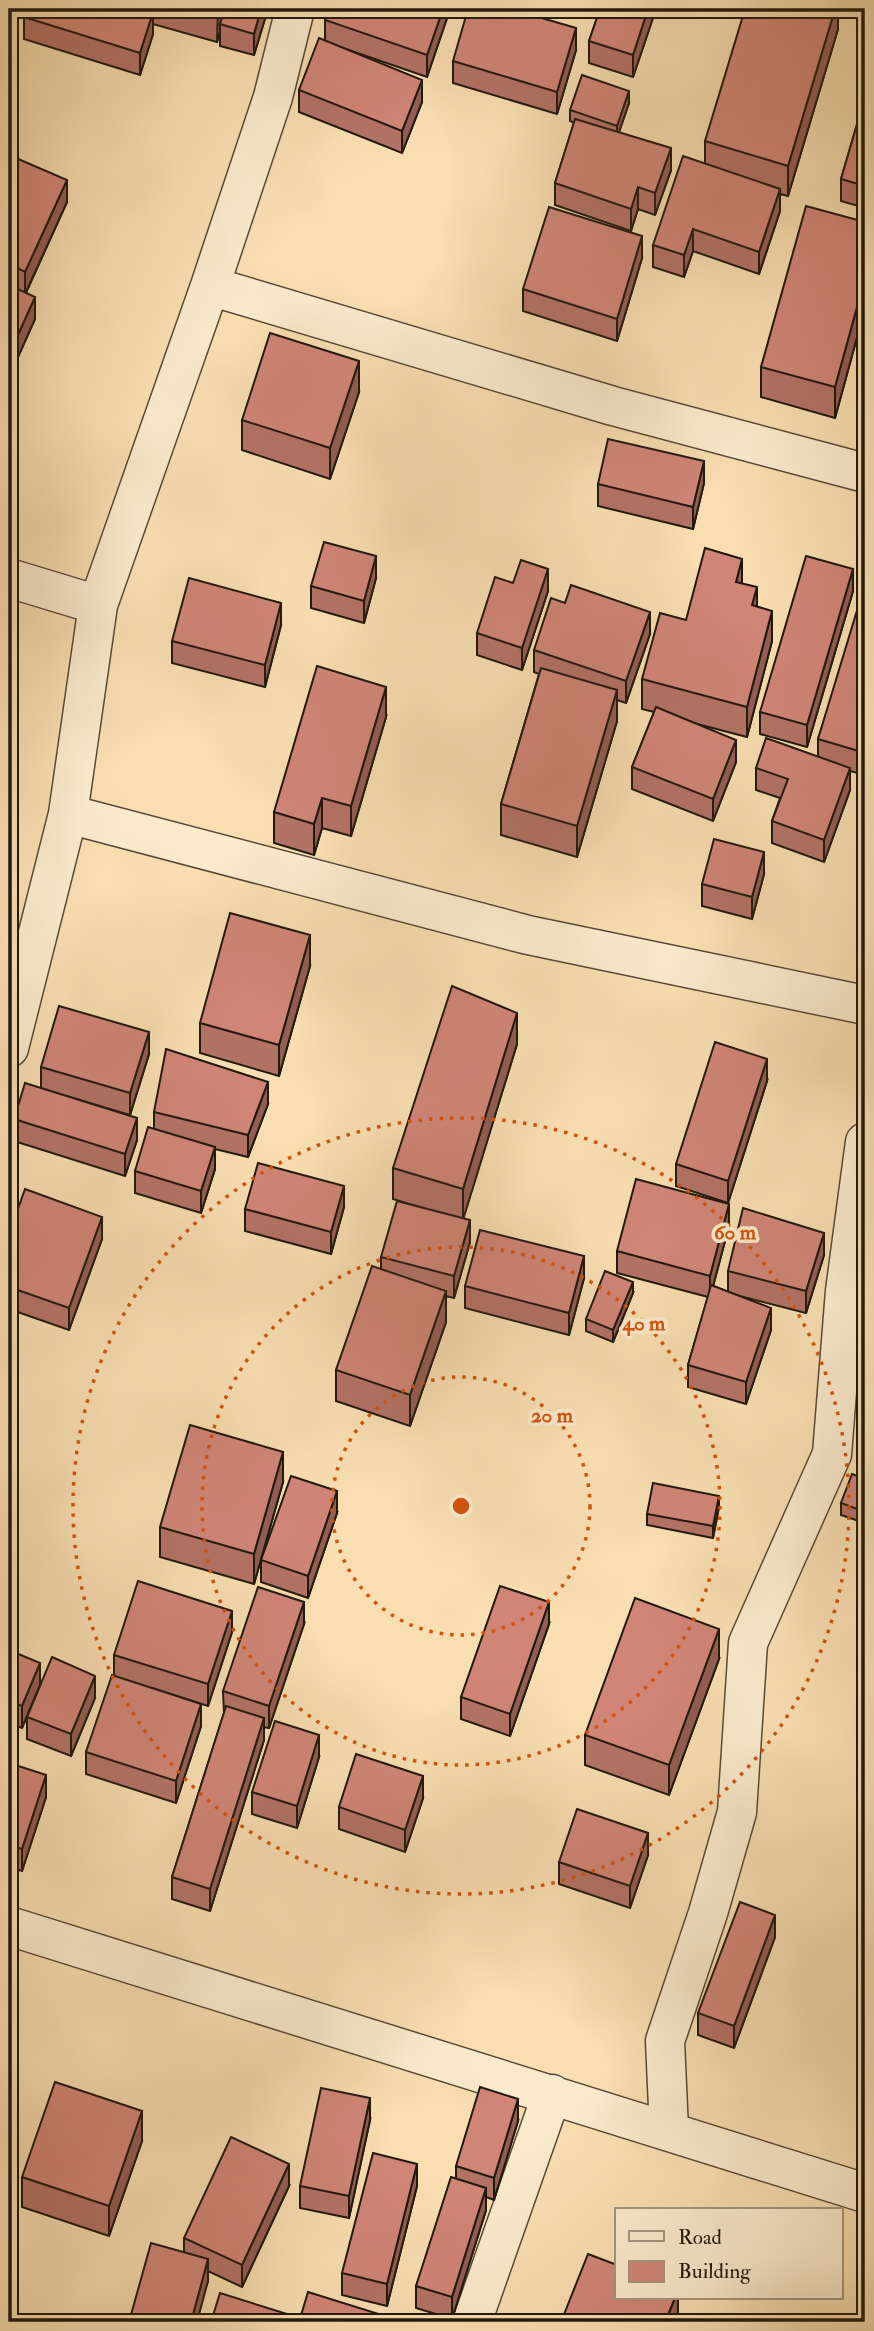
<svg xmlns="http://www.w3.org/2000/svg" width="874" height="2331" font-family="'IM FELL Double Pica',serif">
	<style>
		.lines { fill: none; stroke-linecap: round; stroke-linejoin: round }
		.minor-casing { stroke: #574a37; stroke-width: 41 }
		.minor { stroke: #faeacc; stroke-width: 38 }
		.wall { fill: #b37266; stroke: #21190e; stroke-width: 2 }
		.shaded-wall { fill: #925d53; stroke: #21190e; stroke-width: 2 }
		.building { fill: #d08577; stroke: #21190e; stroke-width: 2 }
		.ring { fill: none; stroke: #d4530c; stroke-width: 3.5; stroke-dasharray: 3.5 7 }
		.centre { fill: #d4530c; stroke: #faeacc; stroke-width: 3.5 }
		.ring-label { font-size: 21px; text-anchor: middle; font-weight: bold; fill: #d4530c; stroke: #faeacc; stroke-width: 7; stroke-linejoin: round; paint-order: stroke }
	</style>
	<rect width="100%" height="100%" fill="#f8deb1"/>
	<filter id="stains"><feTurbulence type="fractalNoise" baseFrequency=".00286" numOctaves="4"/><feColorMatrix values="0 0 0 0 .2 0 0 0 0 .09 0 0 0 0 .02 0 0 0 .5 -.17"/></filter>
	<radialGradient id="worn" r=".72"><stop offset=".6" stop-color="#630" stop-opacity="0"/><stop offset="1" stop-color="#630" stop-opacity=".3"/></radialGradient>
	<g class="lines">
		<defs>
			<path id="minor" d="M210 286 613 406 865 473
				M9 578 98 605
				M68 814 528 935 865 1005
				M9 1048 68 814 98 605 210 286 273 97 295 9
				M9 1926 865 2193
				M669 2130 665 2041 708 1913 737 1812 748 1643 832 1454 845 1291 865 1142
				M472 2322 552 2094"/>
		</defs>
		<!-- minor casing -->
		<use href="#minor" class="minor-casing"/>
		<!-- minor -->
		<use href="#minor" class="minor"/>
	</g>
	<!-- wall -->
	<path class="wall" d="M26 9H268L254 55 220 46V32L217 42 153 24V34L140 75 24 39V17Z
		M447 9V18L427 77 340 47 422 102 402 153 299 112V90L325 41V20Z
		M600 9H656L633 77 589 63V41Z
		M838 9V29L788 196 780 194V211L759 274 693 251 684 277 653 267V245L705 164V141Z
		M576 50 557 114 453 83V61Z
		M865 97V208L841 201V179Z
		M629 103 619 132 671 170 655 215 638 209 631 231 555 205V183L574 123 570 121V110Z
		M9 155 67 202 26 293 35 319 9 377Z
		M865 222V308L835 418 761 397V367Z
		M642 258 617 341 523 311V289Z
		M359 392 330 479 242 450V420Z
		M704 483 693 529 598 506V484Z
		M376 578 364 623 311 608V586Z
		M513 583 548 591 522 670 477 655V633Z
		M742 584 757 607 772 641 747 737 697 724 736 762 713 821 632 789V767L654 712 642 709V679L686 620Z
		M853 591 807 747 760 734V712Z
		M865 595V763L862 774 850 771V790L824 862 772 843V821L780 798 756 790V768L818 756V739Z
		M281 625 265 687 172 663V641Z
		M650 634 626 703 617 700V721L577 857 501 835V804L539 674 534 672V650Z
		M386 717 351 836 322 828 314 855 274 843V812Z
		M764 874 752 919 702 906V884Z
		M310 966 279 1076 200 1053V1023Z
		M517 1044 463 1218 470 1242 454 1298 446 1296V1322L410 1426 336 1401V1370L381 1270V1257L419 1207 393 1199V1168Z
		M149 1054 130 1115 66 1096 137 1140 125 1176 14 1141V1119L41 1088V1067Z
		M767 1081 728 1203 676 1186V1164Z
		M268 1104 248 1157 215 1149V1169L201 1213 135 1193V1171L154 1129V1112Z
		M344 1207 331 1254 245 1231V1209Z
		M729 1226 713 1286 728 1292V1271L824 1255 806 1313 740 1296 771 1330 746 1404 688 1387V1365L708 1297 617 1273V1251Z
		M9 1234 102 1239 69 1330 9 1309Z
		M584 1278 569 1335 465 1308V1286Z
		M633 1293 613 1342 586 1331V1319Z
		M865 1479V1523L841 1515V1503Z
		M283 1482 254 1584 160 1557V1527Z
		M719 1507 713 1538 647 1525V1514Z
		M337 1513 308 1598 261 1582V1560Z
		M304 1624 269 1728 264 1727V1740L210 1911 172 1899V1877L224 1713 223 1691Z
		M549 1624 510 1736 461 1719V1697Z
		M232 1632 208 1706 152 1688 201 1726 176 1803 86 1774V1752L114 1676V1655Z
		M9 1650 40 1685 95 1698 71 1756 27 1739V1717L38 1690 22 1728 9 1723Z
		M719 1659 669 1795 585 1765V1735Z
		M319 1757 297 1828 252 1814V1792Z
		M9 1763 46 1797 22 1871 9 1867Z
		M423 1798 405 1852 339 1829V1807Z
		M648 1855 630 1908 559 1884V1862Z
		M775 1937 734 2048 698 2035V2013Z
		M370 2120 349 2218 300 2208V2186Z
		M518 2121 494 2200 486 2197V2210L452 2319 416 2308V2286L456 2178V2166Z
		M142 2141 109 2236 22 2207V2177Z
		M289 2186 242 2287 208 2271V2281L184 2252V2238Z
		M417 2186 387 2306 342 2295V2273Z"/>
	<!-- shaded-wall -->
	<path class="shaded-wall" d="M9 9H16L9 29Z
		M218 9H227L220 24V32L217 42Z
		M261 9H268L254 55V34Z
		M443 9H447V18L427 77V55Z
		M648 9H656L633 77V55Z
		M835 9H838V29L788 196V166Z
		M153 12V34L140 75V53Z
		M576 28V50L557 114V92Z
		M422 80V102L402 153V131Z
		M629 91V103L617 138V126Z
		M671 148V170L655 215V193Z
		M67 180V202L25 294V272Z
		M638 187V209L631 231V209Z
		M780 189V211L759 274V252Z
		M693 229V251L684 277V255Z
		M642 236V258L617 341V319Z
		M865 278V308L835 418V387Z
		M35 297V319L9 377V355Z
		M359 361V392L330 479V448Z
		M704 461V483L693 529V507Z
		M376 556V578L364 623V601Z
		M742 559V589L736 582Z
		M548 569V591L522 670V648Z
		M853 569V591L807 747V725Z
		M757 587V618L752 605Z
		M281 603V625L265 687V665Z
		M772 611V641L747 737V707Z
		M650 612V634L626 703V681Z
		M386 687V717L351 836V806Z
		M617 690V721L577 857V826Z
		M736 740V762L713 821V799Z
		M865 741V763L862 774V752Z
		M850 768V790L824 862V840Z
		M322 798V828L314 855V824Z
		M764 852V874L752 919V897Z
		M310 935V966L279 1076V1045Z
		M517 1013V1044L463 1220V1189Z
		M149 1032V1054L130 1115V1093Z
		M767 1059V1081L728 1203V1181Z
		M268 1082V1104L248 1157V1135Z
		M137 1118V1140L125 1176V1154Z
		M215 1147V1169L201 1213V1191Z
		M344 1186V1207L331 1254V1232Z
		M729 1204V1226L710 1298V1276Z
		M102 1217V1239L69 1330V1308Z
		M470 1220V1242L454 1298V1276Z
		M824 1233V1255L806 1313V1291Z
		M584 1256V1278L569 1335V1313Z
		M633 1282V1293L613 1342V1330Z
		M446 1291V1322L410 1426V1395Z
		M771 1308V1330L746 1404V1382Z
		M283 1452V1482L254 1584V1554Z
		M337 1491V1513L308 1598V1576Z
		M719 1496V1507L713 1538V1526Z
		M304 1602V1624L269 1728V1706Z
		M549 1602V1624L510 1736V1714Z
		M232 1611V1632L208 1706V1684Z
		M719 1629V1659L669 1795V1765Z
		M40 1663V1685L22 1728V1706Z
		M95 1676V1698L71 1756V1734Z
		M201 1704V1726L176 1803V1781Z
		M264 1718V1740L210 1911V1889Z
		M319 1735V1757L297 1828V1806Z
		M46 1775V1797L22 1871V1849Z
		M423 1776V1798L405 1852V1830Z
		M648 1833V1855L630 1908V1886Z
		M775 1915V1937L734 2048V2026Z
		M370 2098V2120L349 2218V2196Z
		M518 2099V2121L494 2200V2178Z
		M142 2111V2141L109 2236V2206Z
		M289 2164V2186L242 2287V2265Z
		M417 2164V2186L387 2306V2284Z
		M486 2188V2210L452 2319V2297Z
		M208 2259V2281L197 2322H191Z
		M675 2298H678V2312L674 2322H665Z"/>
	<!-- building -->
	<path class="building" d="M26 9H142L153 12 140 53 24 17Z
		M206 9H218L217 12Z
		M225 9H261L254 34 220 24Z
		M329 9H443L427 55 325 20Z
		M468 9H511L576 28 557 92 453 61Z
		M600 9H648L633 55 589 41Z
		M745 9H835L788 166 705 141Z
		M319 38 422 80 402 131 299 90Z
		M582 75 629 91 617 126 570 110Z
		M865 97V186L841 179Z
		M575 119 671 148 655 193 638 187 631 209 555 183Z
		M9 155 67 180 25 272 9 264Z
		M683 156 780 189 759 252 693 229 684 255 653 245Z
		M806 206 865 222V278L835 387 761 367Z
		M549 207 642 236 617 319 523 289Z
		M9 285 35 297 9 355Z
		M270 333 359 361 330 448 242 420Z
		M608 439 704 461 693 507 598 484Z
		M324 542 376 556 364 601 311 586Z
		M705 548 742 559 736 582 757 587 752 605 772 611 747 707 642 679 660 613 686 620Z
		M806 556 853 569 807 725 760 712Z
		M521 560 548 569 522 648 477 633 495 577 513 583Z
		M189 578 281 603 265 665 172 641Z
		M571 585 650 612 626 681 534 650 551 598 565 603Z
		M862 594 865 595V741L862 752 818 739Z
		M317 666 386 687 351 806 322 798 314 824 274 812Z
		M541 668 617 690 577 826 501 804Z
		M656 707 736 740 713 799 632 767Z
		M766 738 850 768 824 840 772 821 788 779 756 768Z
		M714 839 764 852 752 897 702 884Z
		M230 913 310 935 279 1045 200 1023Z
		M452 986 517 1013 463 1189 393 1168Z
		M59 1006 149 1032 130 1093 41 1067Z
		M715 1042 767 1059 728 1181 676 1164Z
		M166 1049 268 1082 248 1135 154 1112Z
		M25 1083 137 1118 125 1154 14 1119Z
		M148 1127 215 1147 201 1191 135 1171Z
		M258 1163 344 1186 331 1232 245 1209Z
		M636 1179 729 1204 710 1276 617 1251Z
		M25 1189 102 1217 69 1308 9 1287V1234Z
		M397 1201 470 1220 454 1276 381 1257Z
		M743 1208 824 1233 806 1291 728 1271Z
		M480 1230 584 1256 569 1313 465 1286Z
		M372 1266 446 1291 410 1395 336 1370Z
		M605 1271 633 1282 613 1330 586 1319Z
		M711 1285 771 1308 746 1382 688 1365Z
		M190 1425 283 1452 254 1554 160 1527Z
		M852 1474 865 1479V1512L841 1503Z
		M291 1476 337 1491 308 1576 261 1560Z
		M653 1483 719 1496 713 1526 647 1514Z
		M138 1581 232 1611 208 1684 114 1655Z
		M500 1586 549 1602 510 1714 461 1697Z
		M258 1587 304 1602 269 1706 223 1691Z
		M635 1598 719 1629 669 1765 585 1735Z
		M9 1650 40 1663 22 1706 9 1701Z
		M52 1657 95 1676 71 1734 27 1717Z
		M112 1675 201 1704 176 1781 86 1752Z
		M226 1706 264 1718 210 1889 172 1877Z
		M275 1721 319 1735 297 1806 252 1792Z
		M356 1754 423 1776 405 1830 339 1807Z
		M9 1763 46 1775 22 1849 9 1845Z
		M577 1809 648 1833 630 1886 559 1862Z
		M740 1902 775 1915 734 2026 698 2013Z
		M55 2082 142 2111 109 2206 22 2177Z
		M480 2087 518 2099 494 2178 456 2166Z
		M321 2088 370 2098 349 2196 300 2186Z
		M231 2137 289 2164 242 2265 184 2238Z
		M373 2153 417 2164 387 2284 342 2273Z
		M451 2177 486 2188 452 2297 416 2286Z
		M151 2243 208 2259 191 2322H129Z
		M588 2254 617 2265V2298H675L665 2322H561Z
		M308 2292 398 2320 397 2322H299Z
		M220 2293 290 2315 288 2322H211Z"/>
	<!-- distance rings -->
	<g class="ring">
		<circle cx="461" cy="1506" r="129"/>
		<circle cx="461" cy="1506" r="259"/>
		<circle cx="461" cy="1506" r="388"/>
	</g>
	<circle cx="461" cy="1506" r="10" class="centre"/>
	<g class="ring-label">
		<text x="735" y="1239">60 m</text>
		<text x="644" y="1330">40 m</text>
		<text x="552" y="1422">20 m</text>
	</g>
	<!-- margin -->
	<rect width="874" height="2331" fill="none" stroke="#f8deb1" stroke-width="35"/>
	<rect x="10" y="10" width="853" height="2310" fill="none" stroke="#21190e" stroke-width="3.5"/>
	<rect x="18" y="18" width="839" height="2296" fill="none" stroke="#21190e" stroke-width="2"/>
	<!-- legend -->
	<rect x="615" y="2208" width="228" height="91" fill="#faeacc" stroke="#a39680" stroke-width="2"/>
	<rect x="629" y="2231" width="35" height="10" fill="#faeacc" stroke="#a39680" stroke-width="2"/>
	<text x="678" y="2244" font-size="21" fill="#21190e">Road</text>
	<rect x="629" y="2261" width="35" height="21" fill="#d08577" stroke="#a39680" stroke-width="2"/>
	<text x="678" y="2278" font-size="21" fill="#21190e">Building</text>
	<rect width="100%" height="100%" filter="url(#stains)"/>
	<rect width="100%" height="100%" fill="url(#worn)"/>
</svg>
